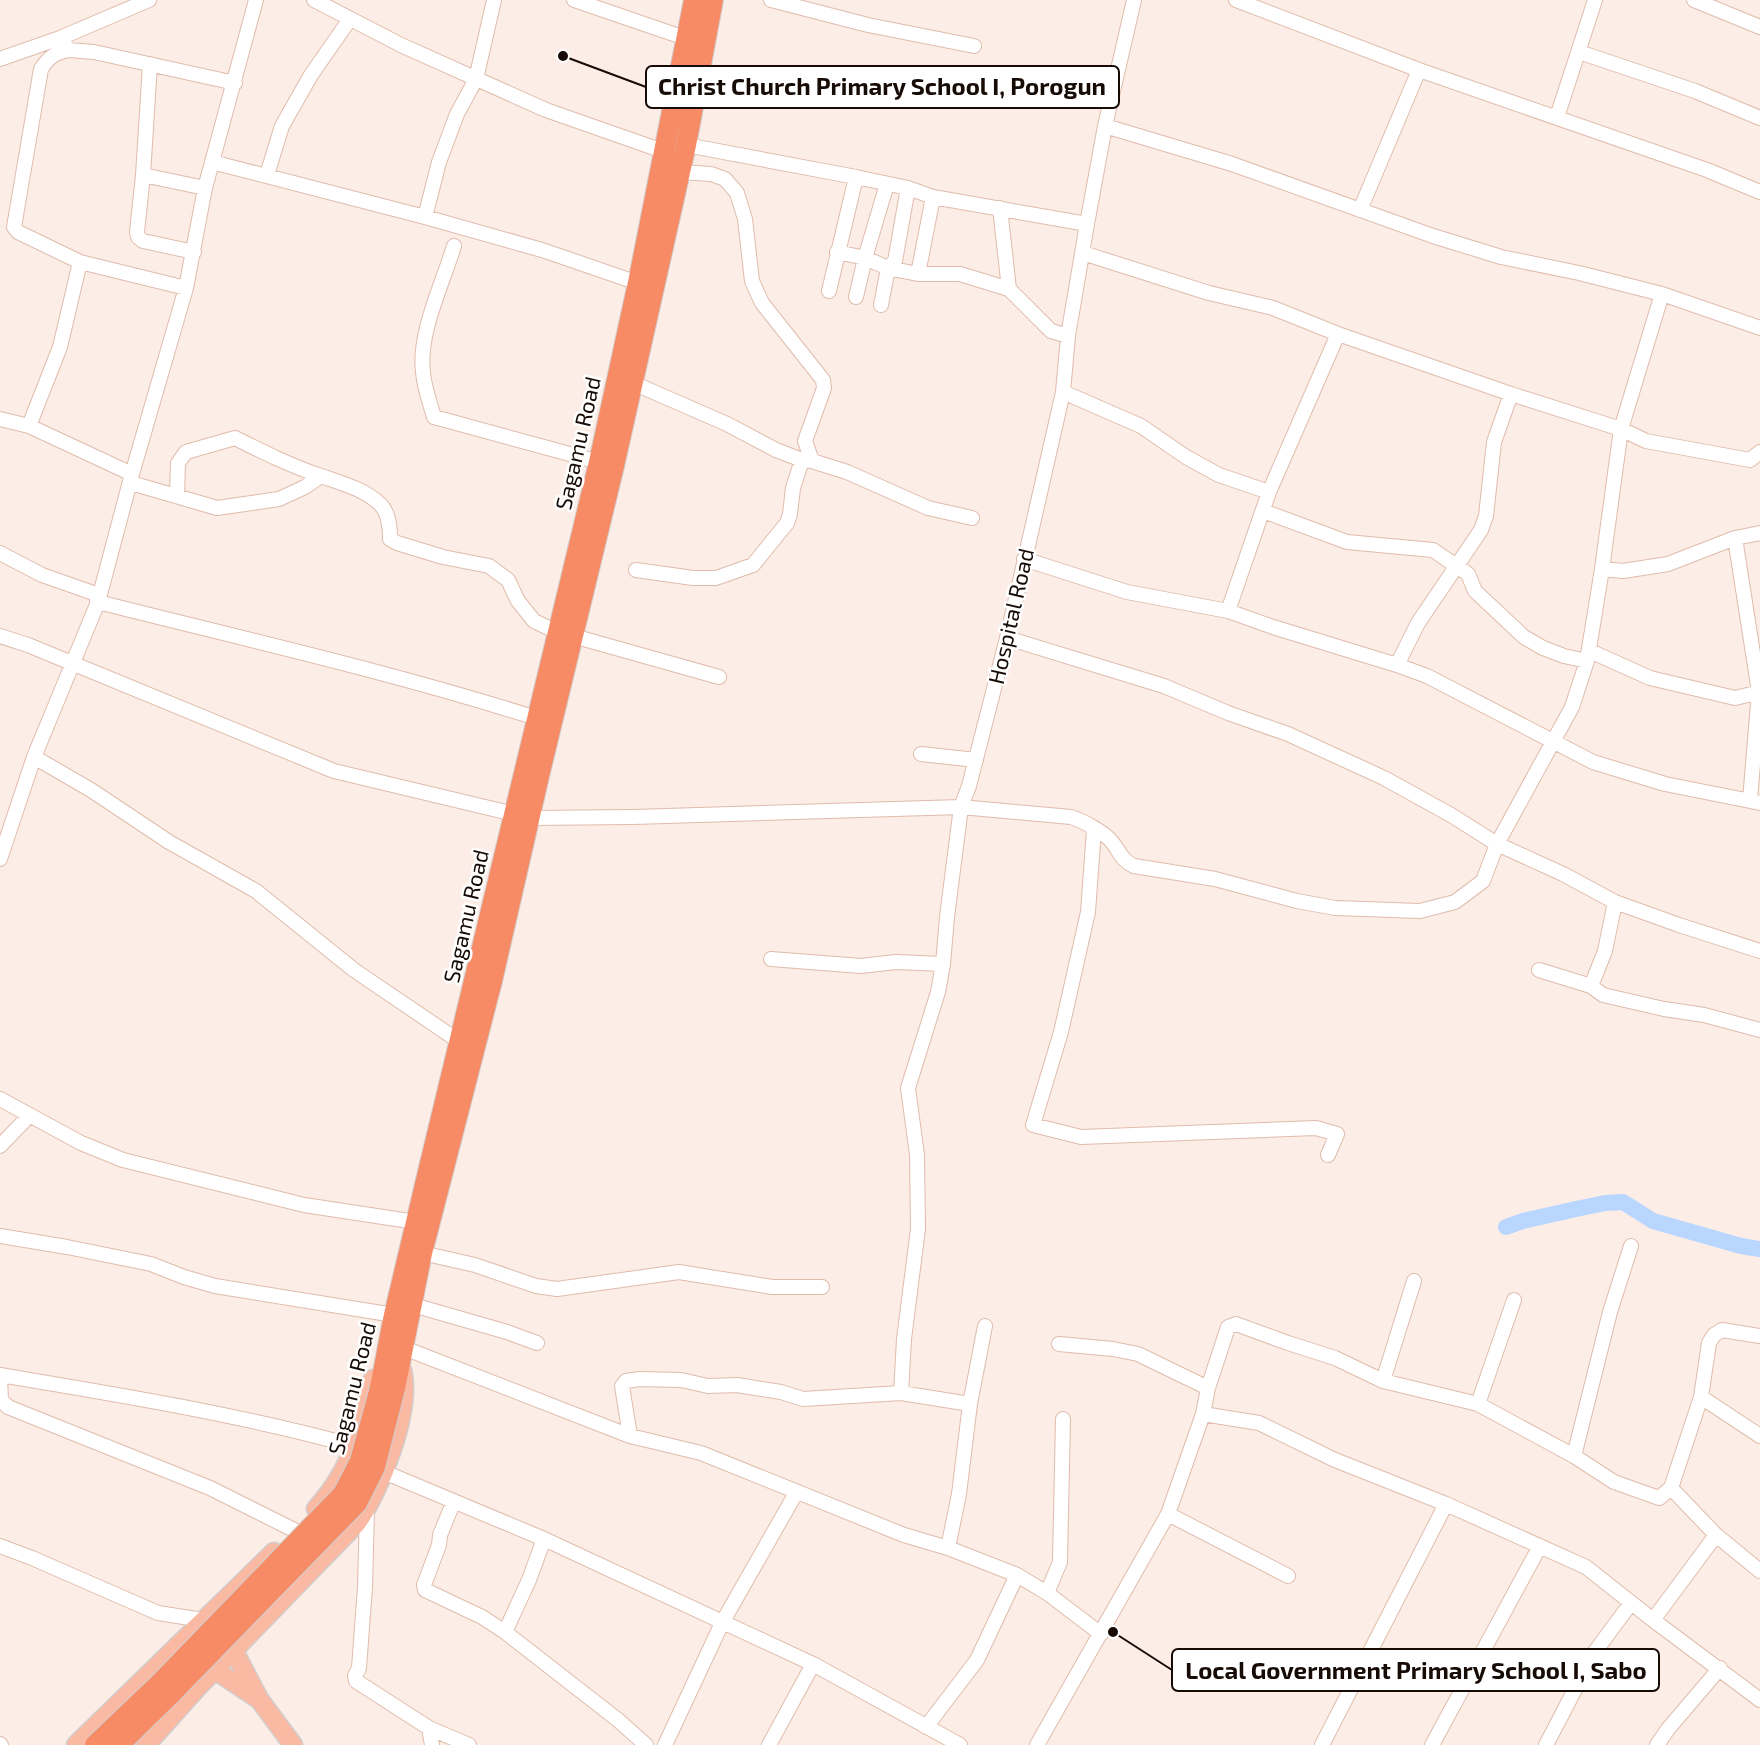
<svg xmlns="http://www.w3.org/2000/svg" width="1760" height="1745" font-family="'Exo 2',sans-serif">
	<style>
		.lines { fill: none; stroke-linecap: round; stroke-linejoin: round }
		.river { stroke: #b9d6ff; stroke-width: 16 }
		.minor-casing { stroke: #e0bcac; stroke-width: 16 }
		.major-casing { stroke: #d1cecd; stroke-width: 21 }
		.highway-casing { stroke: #d1cecd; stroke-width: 22 }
		.minor { stroke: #fff; stroke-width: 14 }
		.major { stroke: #fab9a3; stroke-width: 18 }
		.highway { stroke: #f78b66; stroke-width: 20 }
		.highway-bridge-casing { stroke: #d1cecd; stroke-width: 22; stroke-linecap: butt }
		.highway-bridge { stroke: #f78b66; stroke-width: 20 }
		.labels { text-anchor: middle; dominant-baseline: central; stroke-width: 5; stroke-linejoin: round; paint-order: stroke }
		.street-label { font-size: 22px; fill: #170b06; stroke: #fff }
		.leader { fill: none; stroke: #170b06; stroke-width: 2 }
		.callout-dot { fill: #170b06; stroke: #fff; stroke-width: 2 }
		.callout { fill: #fff; stroke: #170b06; stroke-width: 2 }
		.callout-label { font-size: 24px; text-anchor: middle; font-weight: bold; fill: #170b06 }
	</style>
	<rect width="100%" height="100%" fill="#fcede6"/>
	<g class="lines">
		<!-- river -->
		<path class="river" d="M1506 1227 1523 1221 1576 1209 1605 1203 1623 1202 1653 1221 1741 1246 1760 1249"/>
		<defs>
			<path id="minor" d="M314 0 401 45 546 110 663 151
				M574 0 685 38
				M771 0 868 25 974 46
				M1236 0 1419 70 1707 170 1760 192
				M1694 0 1760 27
				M60 38 69 50 94 52 235 83
				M69 50C54 53 49 57 41 69L14 227 18 232 80 262 186 288
				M1579 52 1695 91 1760 118
				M0 59 60 38 149 0
				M150 64 143 175 137 232 138 237 143 241 194 252
				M1557 117 1595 0
				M1105 126 1232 164 1433 236 1501 257 1579 273 1662 294 1760 328
				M686 145 856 177 908 188 933 197 1087 224
				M212 162 425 217 542 250 638 283
				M679 172 711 174 725 179 737 193 745 219 752 281 762 303 823 380 824 388 805 441 812 461
				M143 175 205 188
				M267 175 282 126 311 75 350 19
				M1000 208 1009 289
				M1360 210 1419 70
				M425 217 439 162 457 114 476 79 494 0
				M454 246C443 283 418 333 423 372 424 387 430 403 434 417L599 462
				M837 252 865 258 888 268 918 274H960L1009 289 1051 331 1068 336
				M1083 253 1209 293 1273 308 1338 334 1511 394 1621 429 1646 441 1750 460 1760 452
				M918 274 933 197
				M829 291 856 177
				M856 297 865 258 887 184
				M881 305 888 268 895 261 908 188
				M633 383 727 424 776 450 802 460 812 461 847 472 928 508 972 518
				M1063 392 1141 426 1186 457 1219 475 1269 492
				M0 419 29 426 132 474
				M29 426 60 347 80 262
				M131 483 217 508 279 499 305 487 321 476
				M177 496 178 463 186 452 235 438C263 452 291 466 321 476 341 483 364 489 380 504 389 513 390 527 390 539L397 543 443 557 489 566 508 580 518 601 534 621 557 632
				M1263 511 1347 542 1433 550 1468 574 1475 591 1524 637 1543 648 1564 656 1587 661
				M1735 538 1759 692 1750 800
				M0 553 42 575 99 595 97 601
				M1024 559 1127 592 1228 611 1273 627 1397 665 1427 676 1593 762 1665 784 1760 803
				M1602 569 1623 571 1668 564 1735 538 1760 533
				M636 570 693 578H716L753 565 787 523 790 514 793 488 802 460
				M98 602C244 639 392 672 536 718
				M1228 611 1269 492 1338 334
				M0 636 28 645 334 771 514 814
				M573 636 719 677
				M1007 638 1164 686 1228 713 1288 734 1384 778 1451 815 1497 844 1563 874 1615 902 1679 925 1760 951
				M1590 651 1650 678 1735 698 1760 692
				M1397 665 1418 623 1481 530 1486 516 1494 442 1511 394
				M921 754 976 760
				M34 757 91 790 169 842 256 891 354 970 460 1042
				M530 818 633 817 961 807 969 786 1007 638 1063 392 1068 336 1087 224 1105 126 1134 0
				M1094 829 1088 912 1061 1032 1033 1125 1081 1137 1316 1128 1337 1134 1328 1155
				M0 859 34 757 98 602 132 474 186 288 205 188 256 0
				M771 959 861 966 896 962 943 964
				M1539 970 1591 986 1603 995 1664 1009 1704 1015 1760 1030
				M1591 986 1605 951 1615 902
				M0 1099 81 1143 123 1160 304 1205 416 1222
				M0 1146 29 1116
				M0 1236 67 1247 151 1264 184 1277 215 1286 394 1315
				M422 1253 475 1265 536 1286 557 1289 679 1272 772 1287H822
				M413 1305 507 1332 537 1343
				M1059 1344 1113 1349 1138 1354 1208 1388
				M404 1348 630 1436 701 1453 904 1535 948 1548 1017 1575 1047 1593 1101 1634
				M0 1375C119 1395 238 1414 354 1446
				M0 1378 1 1400 8 1407 210 1488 296 1531
				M1383 1381 1414 1281
				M901 1393 904 1339 918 1229 917 1155 908 1088 938 992 943 964 947 917 961 807 1071 817C1083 821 1104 832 1112 842 1120 852 1122 861 1134 866L1215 879 1297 901 1335 908 1420 911 1455 902 1483 881 1497 844 1572 707 1587 661 1602 569 1621 429 1662 294
				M1701 1397 1760 1436
				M1478 1404 1514 1300
				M1203 1414 1259 1423 1335 1460 1446 1504 1586 1567 1653 1620 1760 1700
				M630 1436 622 1386 626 1381 639 1379 681 1380 708 1386 737 1385 781 1392 803 1399 901 1393 970 1404
				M1574 1456 1610 1312 1631 1246
				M384 1472 544 1539 813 1664 960 1745
				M1671 1488 1716 1535 1760 1571
				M454 1501 440 1535 439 1545 424 1585 425 1590 482 1617 505 1632 618 1720 646 1745
				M367 1509 365 1587 359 1668 355 1676 356 1681 429 1728 469 1745
				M1168 1514 1288 1576
				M0 1546 32 1558 158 1613 203 1620
				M948 1548 959 1494 970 1404 985 1326
				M1047 1593 1060 1562 1063 1419
				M1653 1620 1716 1535
				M505 1632 529 1580 544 1539
				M926 1727 977 1660 1017 1575
				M429 1728 432 1745
				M0 1744 1 1745
				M665 1745 722 1623 796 1493
				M769 1745 813 1664
				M1037 1745 1168 1514 1203 1414 1208 1388 1228 1327 1236 1324 1288 1343 1335 1358 1383 1381 1478 1404 1574 1456 1614 1482 1659 1498 1671 1488 1701 1397 1709 1343 1714 1335 1722 1330 1760 1336
				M1322 1745 1446 1504
				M1432 1745 1540 1546
				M1546 1745 1594 1653 1631 1603
				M1657 1745 1668 1729 1720 1668"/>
			<path id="major" d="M316 1509C333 1490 347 1468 355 1443 361 1422 365 1400 373 1379
				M227 1644 234 1651 259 1699 293 1745
				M207 1661 215 1670 257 1698
				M76 1745 274 1552
				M146 1745 197 1688 356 1524C380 1492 412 1410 402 1370"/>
			<path id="highway" d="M380 1388 394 1315 427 1176 599 462 638 283 694 0
				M395 1388 422 1253 492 981 539 776 614 466 686 145 713 0"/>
		</defs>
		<!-- minor casing -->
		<use href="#minor" class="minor-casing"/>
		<!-- major casing -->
		<use href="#major" class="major-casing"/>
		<!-- highway casing -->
		<use href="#highway" class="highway-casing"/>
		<!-- minor -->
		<use href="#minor" class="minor"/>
		<!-- major -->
		<use href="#major" class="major"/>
		<!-- highway -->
		<use href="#highway" class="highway"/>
		<defs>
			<path id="highway-bridge" d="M95 1745 161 1682 343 1494 360 1461 380 1388
				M119 1745 172 1693 357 1503 375 1467 395 1388"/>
		</defs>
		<!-- highway-bridge casing -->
		<use href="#highway-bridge" class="highway-bridge-casing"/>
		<!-- highway-bridge -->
		<use href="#highway-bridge" class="highway-bridge"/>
	</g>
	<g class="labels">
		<!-- street labels -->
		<g class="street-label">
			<text transform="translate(577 443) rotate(-77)">Sagamu Road</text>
			<text transform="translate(1010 616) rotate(-77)">Hospital Road</text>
			<text transform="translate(465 916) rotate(-77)">Sagamu Road</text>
			<text transform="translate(351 1388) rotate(-76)">Sagamu Road</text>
		</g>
	</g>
	<!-- callouts -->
	<path class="leader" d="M563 56L646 87M1113 1632L1172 1670"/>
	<g class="callout-dot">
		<circle cx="563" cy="56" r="6"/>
		<circle cx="1113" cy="1632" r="6"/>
	</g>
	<g class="callout">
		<rect x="646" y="66" width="473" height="42" rx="6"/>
		<rect x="1172" y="1649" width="487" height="42" rx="6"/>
	</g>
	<g class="callout-label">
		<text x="882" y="95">Christ Church Primary School I, Porogun</text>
		<text x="1416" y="1679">Local Government Primary School I, Sabo</text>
	</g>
</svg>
